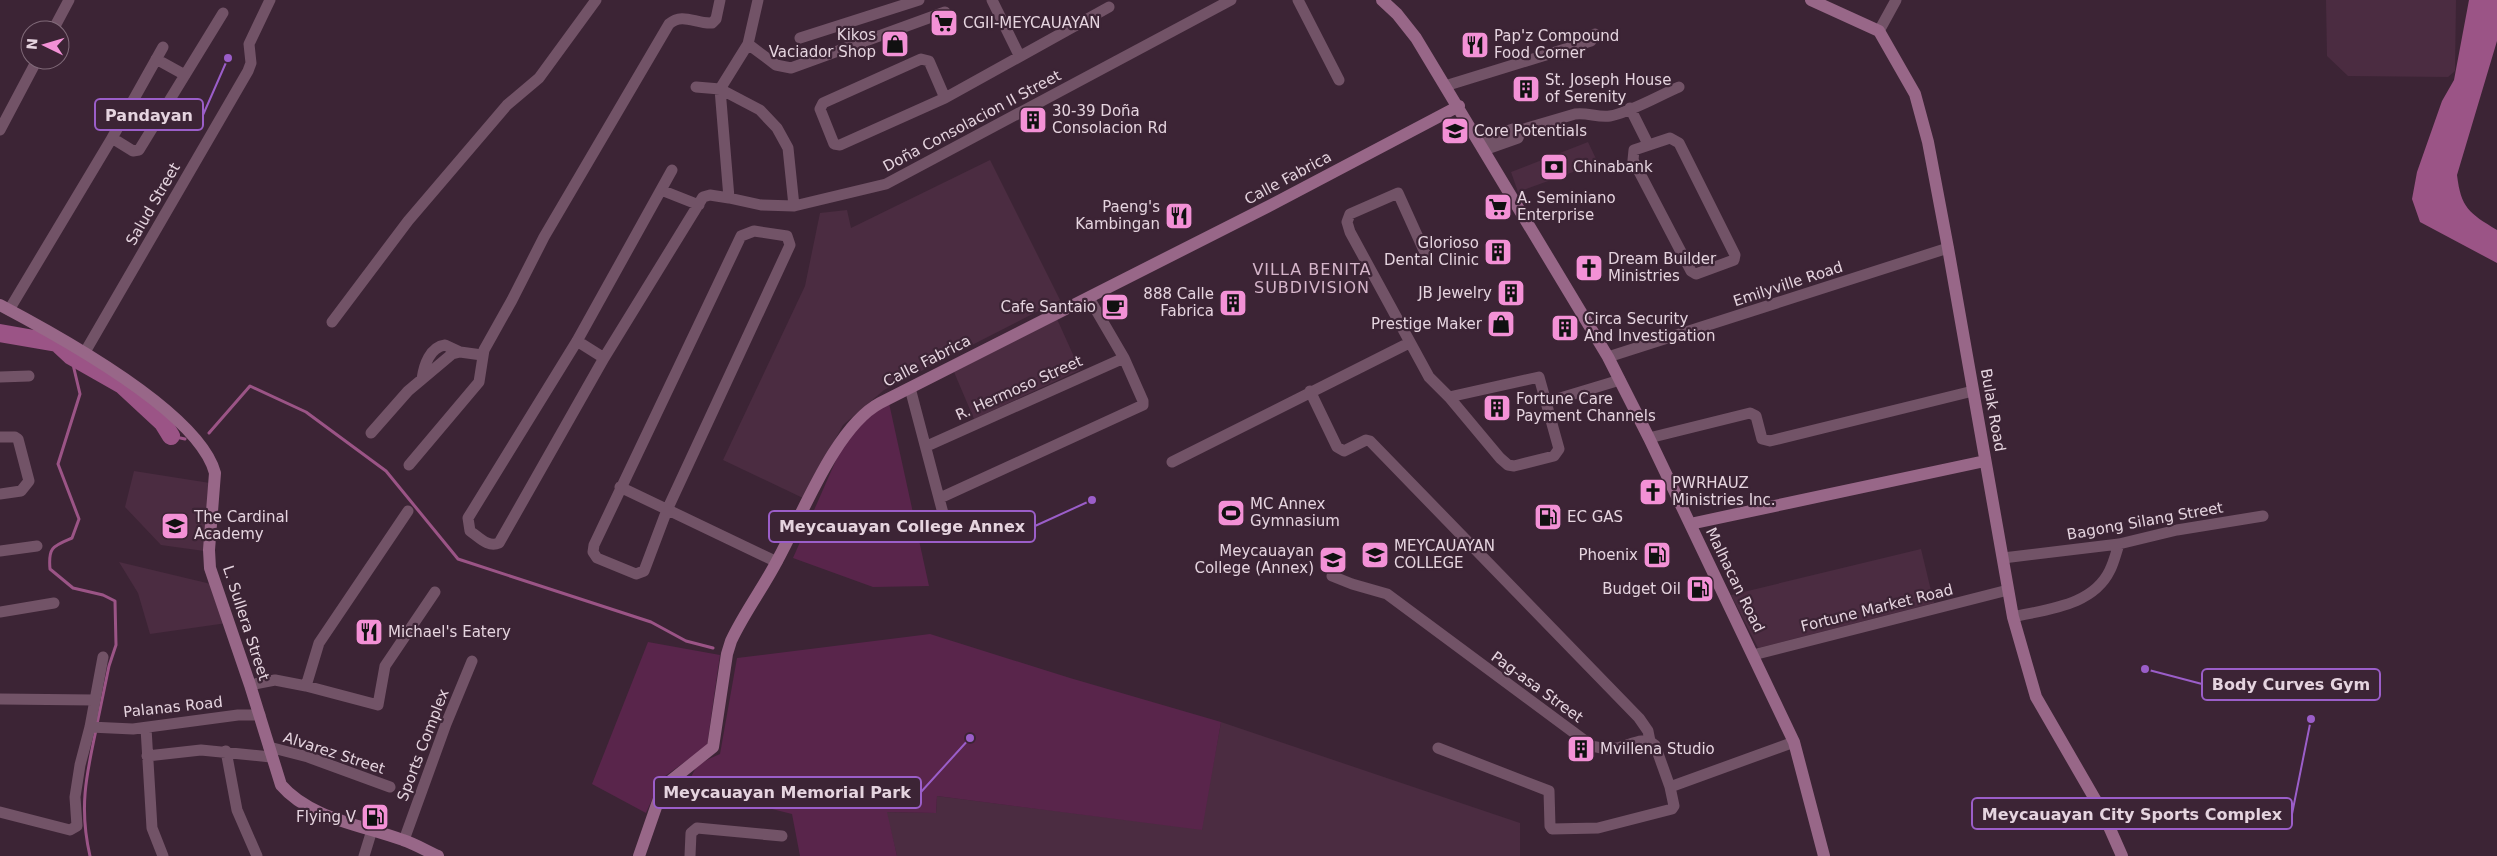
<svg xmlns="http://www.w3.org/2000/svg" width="2497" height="856" font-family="'DejaVu Sans',sans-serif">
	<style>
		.built { fill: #4b2c41 }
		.green { fill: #59254b }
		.water { fill: #9b5486 }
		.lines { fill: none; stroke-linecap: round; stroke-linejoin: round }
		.stream { stroke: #9b5486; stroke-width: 3 }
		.river { stroke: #9b5486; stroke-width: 18 }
		.street { stroke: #725367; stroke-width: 11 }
		.secondary { stroke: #986788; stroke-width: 12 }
		.labels { text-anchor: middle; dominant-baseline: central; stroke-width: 4.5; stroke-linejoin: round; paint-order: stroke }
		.poi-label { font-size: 15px; fill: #e5d4df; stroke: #3c2435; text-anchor: start }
		.street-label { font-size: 15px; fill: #e5d4df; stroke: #3c2435 }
		.neighbourhood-label { font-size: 16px; letter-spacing: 1px; fill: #d5b5ca; stroke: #3c2435 }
		.leader { fill: none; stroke: #9b5ec9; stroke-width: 2 }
		.callout-dot { fill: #9b5ec9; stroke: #3c2435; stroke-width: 2 }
		.callout { fill: #3c2435; stroke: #9b5ec9; stroke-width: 2 }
		.callout-label { font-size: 16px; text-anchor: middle; font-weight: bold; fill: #e5d4df }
	</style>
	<rect width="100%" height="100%" fill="#3c2435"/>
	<!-- built -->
	<path class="built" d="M2326 0H2456L2455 71 2448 77 2348 76 2327 56Z
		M1588 142 1598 163 1518 192 1511 172Z
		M990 160 1060 300 884 390 843 425 803 498 723 460 805 286 820 213 847 210 851 228Z
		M1057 319 1080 370 974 419 954 372Z
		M134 471 210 483 204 551 161 545 125 507Z
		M1921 549 1934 603 1758 648 1731 595Z
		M119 562 211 584 227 623 150 634 138 593Z
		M1221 722 1520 823V856H897L886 812 936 813 937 796 1201 829Z"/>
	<!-- green -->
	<path class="green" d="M889 403 929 586 873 587 793 558 840 451 864 419Z
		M930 634 1070 678 1221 722 1202 830 937 796 936 813 887 812 897 856H800L792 814 688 788C694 765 698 764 720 754L737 658Z
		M648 642 720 655 707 746 661 779 646 813 592 784Z"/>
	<!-- water -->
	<path class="water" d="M2469 0H2497V41L2457 175C2461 208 2469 213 2497 230V263L2420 222 2412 199 2417 172 2442 101 2454 80Z"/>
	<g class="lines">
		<!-- stream -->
		<path class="stream" d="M71 356 80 394 58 464 79 519 72 538C53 546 48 547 50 569L73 588 103 595 115 601 116 645 109 666 97 724
			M209 433 250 386 306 412 386 471 458 559 651 622 686 641 713 648
			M171 436 185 439
			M90 856C79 809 86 776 96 730"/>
		<!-- river -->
		<path class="river" d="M0 333 57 343 71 356 122 385 163 423 171 436"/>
		<!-- street -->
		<path class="street" d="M758 0 748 44 720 89 729 198 761 205 794 206 886 184 1231 0
			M992 0 1019 55
			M1298 0 1339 80
			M53 30 69 0
			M1879 31 1896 0
			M800 38 919 0
			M748 44 776 65 791 68 945 12
			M156 59 185 75
			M1445 86 1591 41 1595 34
			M696 87 720 89 760 110 777 128 788 148 794 206
			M945 98 929 61 921 59 823 103 820 109 834 144 840 145 945 98 1109 7
			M1630 108 1648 144
			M0 130 37 60
			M112 138 163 47
			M1670 138 1679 143 1735 255 1734 260 1696 274 1691 271 1633 160 1634 150Z
			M1478 141 1513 129 1521 130 1575 114C1587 112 1598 118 1610 116 1629 113 1660 95 1679 87
			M1484 150 1518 138 1521 130
			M672 170 577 341 468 518 470 531C479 537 488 548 499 543L604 358 703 197 710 195 729 198
			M661 190 699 205
			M754 231 787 236 790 245 667 510 644 571 636 574 597 558 593 552 594 545 741 236Z
			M1426 255 1398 193 1350 214 1347 222 1350 232 1429 377 1449 397 1500 458 1508 465 1514 466 1554 456 1559 449 1539 377 1449 397
			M9 310 112 138 133 151 139 150 223 13
			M332 322 408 221 507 105 539 78 596 0
			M577 341 604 358
			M85 352 248 71 251 63 249 44 270 0
			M1608 357 1948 248
			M0 377 29 376
			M422 379C424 365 430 347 445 345L460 352
			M910 388 944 517
			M1310 391 1337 447 1344 451 1366 440 1370 441 1639 718 1648 731 1650 741
			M1547 402 1620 380
			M371 433 408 391 452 354 460 352 482 355
			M0 437H15L18 439 29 481 21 491 0 494
			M1649 438 1750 413 1756 416 1762 439 1770 441 1973 391
			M927 446 1124 358
			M1172 462 1409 343
			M409 465 479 382 484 350 512 300 544 237 669 24C683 12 695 24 712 23L716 19 720 0
			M620 487 777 562
			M940 498 1143 405V401L1124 358 1089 298
			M0 551 37 546
			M2003 558 2119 544 2177 530 2263 516
			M1332 576 1352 584 1387 594 1592 746C1601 748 1608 750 1616 748 1630 746 1642 735 1655 745L1670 787 1794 742
			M0 612 54 603
			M2013 617C2047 609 2093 606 2110 570 2114 562 2116 553 2119 544
			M1753 655 2008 590
			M250 685 275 680 306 686 378 705 385 666 435 592
			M306 686 319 643 408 511
			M0 699 94 700
			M90 727 133 729 238 715H260
			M146 728 152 828 163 856
			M269 747 308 757 390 787
			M1438 748 1549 791 1550 826 1552 829 1598 828 1672 809 1674 806 1670 787
			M226 751 237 810 257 856
			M147 756 201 750 271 757
			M0 812 70 830 77 826 75 797 80 765 90 727 103 657
			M404 840 446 724 472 661
			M364 856 372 830
			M690 856 691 833 697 828 782 836"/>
		<!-- secondary -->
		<path class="secondary" d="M1382 0 1397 14 1416 38 1608 357 1649 438 1794 742 1824 856
			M1811 0 1879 31 1915 94 1928 142 1948 248 2013 617 2036 697 2103 813 2122 856
			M0 305C55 334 199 412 215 473L209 550 210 568 250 685 281 785C310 819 363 825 403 840 415 844 427 851 438 856
			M1690 524 1985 461
			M639 856 663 787 713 747 727 654 731 641C744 613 763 588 777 561 802 516 835 427 880 403L1273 204 1459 106"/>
	</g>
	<!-- icons -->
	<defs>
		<symbol id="supermarket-square" viewBox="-11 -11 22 22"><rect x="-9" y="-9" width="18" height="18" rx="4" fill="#f391d6" stroke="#3c2435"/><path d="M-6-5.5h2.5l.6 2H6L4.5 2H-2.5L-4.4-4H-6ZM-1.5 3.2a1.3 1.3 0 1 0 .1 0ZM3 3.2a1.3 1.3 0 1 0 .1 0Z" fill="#111"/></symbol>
		<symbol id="shop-square" viewBox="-11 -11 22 22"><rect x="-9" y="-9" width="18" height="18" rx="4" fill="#f391d6" stroke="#3c2435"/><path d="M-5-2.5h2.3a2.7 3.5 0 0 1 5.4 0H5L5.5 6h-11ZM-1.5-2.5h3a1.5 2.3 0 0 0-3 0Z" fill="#111"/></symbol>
		<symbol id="restaurant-square" viewBox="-11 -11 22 22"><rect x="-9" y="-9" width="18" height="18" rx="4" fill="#f391d6" stroke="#3c2435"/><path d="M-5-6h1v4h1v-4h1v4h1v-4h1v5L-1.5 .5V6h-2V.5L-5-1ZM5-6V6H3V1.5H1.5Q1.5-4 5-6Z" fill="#111"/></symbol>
		<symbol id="building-square" viewBox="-11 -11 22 22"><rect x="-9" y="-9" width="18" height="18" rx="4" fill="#f391d6" stroke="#3c2435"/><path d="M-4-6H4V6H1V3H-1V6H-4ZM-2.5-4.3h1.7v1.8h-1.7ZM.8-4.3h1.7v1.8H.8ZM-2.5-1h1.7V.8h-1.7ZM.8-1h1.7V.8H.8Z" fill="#111"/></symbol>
		<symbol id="school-square" viewBox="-11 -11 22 22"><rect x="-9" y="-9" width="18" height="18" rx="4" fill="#f391d6" stroke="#3c2435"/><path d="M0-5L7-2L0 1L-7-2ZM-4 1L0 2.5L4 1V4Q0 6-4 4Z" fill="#111"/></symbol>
		<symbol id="bank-square" viewBox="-11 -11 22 22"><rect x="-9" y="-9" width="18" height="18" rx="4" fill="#f391d6" stroke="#3c2435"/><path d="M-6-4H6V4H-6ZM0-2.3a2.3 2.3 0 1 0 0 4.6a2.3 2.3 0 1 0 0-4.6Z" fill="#111"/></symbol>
		<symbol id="church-square" viewBox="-11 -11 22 22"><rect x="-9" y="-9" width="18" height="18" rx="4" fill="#f391d6" stroke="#3c2435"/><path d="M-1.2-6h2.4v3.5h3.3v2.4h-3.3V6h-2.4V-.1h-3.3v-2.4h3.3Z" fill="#111"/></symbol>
		<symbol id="cafe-square" viewBox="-11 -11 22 22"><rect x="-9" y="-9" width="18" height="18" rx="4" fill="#f391d6" stroke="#3c2435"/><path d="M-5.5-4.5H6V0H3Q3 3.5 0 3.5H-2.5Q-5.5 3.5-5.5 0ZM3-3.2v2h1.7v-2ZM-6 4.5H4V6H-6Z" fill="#111"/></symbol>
		<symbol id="stadium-square" viewBox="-11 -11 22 22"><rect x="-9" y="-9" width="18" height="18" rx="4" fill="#f391d6" stroke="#3c2435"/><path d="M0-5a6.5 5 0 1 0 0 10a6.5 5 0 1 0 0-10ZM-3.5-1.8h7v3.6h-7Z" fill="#111"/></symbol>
		<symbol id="fuel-square" viewBox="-11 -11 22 22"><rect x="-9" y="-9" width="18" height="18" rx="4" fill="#f391d6" stroke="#3c2435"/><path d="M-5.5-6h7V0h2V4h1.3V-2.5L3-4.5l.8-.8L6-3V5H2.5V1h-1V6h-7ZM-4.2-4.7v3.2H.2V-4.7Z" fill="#111"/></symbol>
		<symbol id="university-square" viewBox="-11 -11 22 22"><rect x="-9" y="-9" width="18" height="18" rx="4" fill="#f391d6" stroke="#3c2435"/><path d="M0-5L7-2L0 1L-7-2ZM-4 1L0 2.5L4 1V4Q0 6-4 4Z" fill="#111"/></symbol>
	</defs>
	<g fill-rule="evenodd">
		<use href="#supermarket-square" x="928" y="7" width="32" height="32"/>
		<use href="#shop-square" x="879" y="28" width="32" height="32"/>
		<use href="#restaurant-square" x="1459" y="29" width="32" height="32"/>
		<use href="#building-square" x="1510" y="73" width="32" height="32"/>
		<use href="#building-square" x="1017" y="104" width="32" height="32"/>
		<use href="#school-square" x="1439" y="115" width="32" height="32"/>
		<use href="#bank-square" x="1538" y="151" width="32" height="32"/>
		<use href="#supermarket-square" x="1482" y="191" width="32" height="32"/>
		<use href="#restaurant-square" x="1163" y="200" width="32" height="32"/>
		<use href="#building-square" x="1482" y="236" width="32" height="32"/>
		<use href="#church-square" x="1573" y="252" width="32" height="32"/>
		<use href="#building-square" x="1495" y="277" width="32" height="32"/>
		<use href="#building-square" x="1217" y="287" width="32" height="32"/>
		<use href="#cafe-square" x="1099" y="291" width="32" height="32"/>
		<use href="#shop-square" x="1485" y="308" width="32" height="32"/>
		<use href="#building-square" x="1549" y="312" width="32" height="32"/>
		<use href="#building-square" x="1481" y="392" width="32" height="32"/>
		<use href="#church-square" x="1637" y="476" width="32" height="32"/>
		<use href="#stadium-square" x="1215" y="497" width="32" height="32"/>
		<use href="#fuel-square" x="1532" y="501" width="32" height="32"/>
		<use href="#school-square" x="159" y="510" width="32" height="32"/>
		<use href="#university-square" x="1359" y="539" width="32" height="32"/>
		<use href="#fuel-square" x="1641" y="539" width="32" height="32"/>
		<use href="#university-square" x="1317" y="544" width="32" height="32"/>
		<use href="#fuel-square" x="1684" y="573" width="32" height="32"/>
		<use href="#restaurant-square" x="353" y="616" width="32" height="32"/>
		<use href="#building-square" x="1565" y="733" width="32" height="32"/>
		<use href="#fuel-square" x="359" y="801" width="32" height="32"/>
	</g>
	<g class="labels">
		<!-- poi labels -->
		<g class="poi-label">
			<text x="963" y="23">CGII-MEYCAUAYAN</text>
			<text x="876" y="35" text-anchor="end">Kikos<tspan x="876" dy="17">Vaciador Shop</tspan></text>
			<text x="1494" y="36">Pap'z Compound<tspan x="1494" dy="17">Food Corner</tspan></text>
			<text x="1545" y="80">St. Joseph House<tspan x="1545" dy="17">of Serenity</tspan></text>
			<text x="1052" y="111">30-39 Doña<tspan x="1052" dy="17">Consolacion Rd</tspan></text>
			<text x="1474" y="131">Core Potentials</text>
			<text x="1573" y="167">Chinabank</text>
			<text x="1517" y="198">A. Seminiano<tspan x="1517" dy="17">Enterprise</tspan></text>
			<text x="1160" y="207" text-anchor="end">Paeng's<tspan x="1160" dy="17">Kambingan</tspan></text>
			<text x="1479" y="243" text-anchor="end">Glorioso<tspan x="1479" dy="17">Dental Clinic</tspan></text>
			<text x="1608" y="259">Dream Builder<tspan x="1608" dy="17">Ministries</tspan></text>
			<text x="1492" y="293" text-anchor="end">JB Jewelry</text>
			<text x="1214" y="294" text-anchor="end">888 Calle<tspan x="1214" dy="17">Fabrica</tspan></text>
			<text x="1096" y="307" text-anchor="end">Cafe Santaio</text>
			<text x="1584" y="319">Circa Security<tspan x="1584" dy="17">And Investigation</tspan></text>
			<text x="1482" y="324" text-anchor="end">Prestige Maker</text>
			<text x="1516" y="399">Fortune Care<tspan x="1516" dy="17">Payment Channels</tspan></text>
			<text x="1672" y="483">PWRHAUZ<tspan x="1672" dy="17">Ministries Inc.</tspan></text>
			<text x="1250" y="504">MC Annex<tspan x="1250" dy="17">Gymnasium</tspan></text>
			<text x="194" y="517">The Cardinal<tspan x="194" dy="17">Academy</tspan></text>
			<text x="1567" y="517">EC GAS</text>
			<text x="1394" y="546">MEYCAUAYAN<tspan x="1394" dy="17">COLLEGE</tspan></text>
			<text x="1314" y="551" text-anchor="end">Meycauayan<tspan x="1314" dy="17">College (Annex)</tspan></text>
			<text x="1638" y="555" text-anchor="end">Phoenix</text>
			<text x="1681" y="589" text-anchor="end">Budget Oil</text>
			<text x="388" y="632">Michael's Eatery</text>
			<text x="1600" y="749">Mvillena Studio</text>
			<text x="356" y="817" text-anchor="end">Flying V</text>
		</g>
		<!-- street labels -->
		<g class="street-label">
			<text transform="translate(972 121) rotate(-28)">Doña Consolacion II Street</text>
			<text transform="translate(1288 178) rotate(-28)">Calle Fabrica</text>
			<text transform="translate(153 204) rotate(-60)">Salud Street</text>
			<text transform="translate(1788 284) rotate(-18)">Emilyville Road</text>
			<text transform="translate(927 361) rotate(-27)">Calle Fabrica</text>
			<text transform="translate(1019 388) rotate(-24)">R. Hermoso Street</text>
			<text transform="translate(1993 410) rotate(80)">Bulak Road</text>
			<text transform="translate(2145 521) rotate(-10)">Bagong Silang Street</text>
			<text transform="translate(1735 580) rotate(64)">Malhacan Road</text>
			<text transform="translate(1877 608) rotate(-14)">Fortune Market Road</text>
			<text transform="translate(246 623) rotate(72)">L. Sullera Street</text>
			<text transform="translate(1537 687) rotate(36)">Pag-asa Street</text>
			<text transform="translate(173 707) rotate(-6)">Palanas Road</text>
			<text transform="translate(423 745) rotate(-69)">Sports Complex</text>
			<text transform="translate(334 753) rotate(18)">Alvarez Street</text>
		</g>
		<!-- neighbourhood labels -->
		<g class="neighbourhood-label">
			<text x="1312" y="269">VILLA BENITA<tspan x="1312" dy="18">SUBDIVISION</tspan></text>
		</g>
	</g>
	<!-- callouts -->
	<path class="leader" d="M228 58L203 115M1092 500L1035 526M2145 669L2202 684M970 738L921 792M2311 719L2292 814"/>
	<g class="callout-dot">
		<circle cx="228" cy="58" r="5"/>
		<circle cx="1092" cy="500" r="5"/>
		<circle cx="2145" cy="669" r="5"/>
		<circle cx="970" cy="738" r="5"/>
		<circle cx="2311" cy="719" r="5"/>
	</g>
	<g class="callout">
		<rect x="95" y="99" width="108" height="31" rx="5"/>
		<rect x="769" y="511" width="266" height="31" rx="5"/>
		<rect x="2202" y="669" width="178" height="31" rx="5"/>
		<rect x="654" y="777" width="267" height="31" rx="5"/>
		<rect x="1972" y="798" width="320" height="31" rx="5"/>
	</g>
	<g class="callout-label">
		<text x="149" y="121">Pandayan</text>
		<text x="902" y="532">Meycauayan College Annex</text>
		<text x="2291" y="690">Body Curves Gym</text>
		<text x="787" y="798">Meycauayan Memorial Park</text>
		<text x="2132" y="820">Meycauayan City Sports Complex</text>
	</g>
	<!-- north arrow -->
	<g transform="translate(45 45) rotate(275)"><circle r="24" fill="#3c2435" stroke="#806a79"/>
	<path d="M0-4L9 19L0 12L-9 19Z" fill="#f391d6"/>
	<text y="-8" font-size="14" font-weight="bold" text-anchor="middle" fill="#e5d4df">N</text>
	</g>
</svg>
